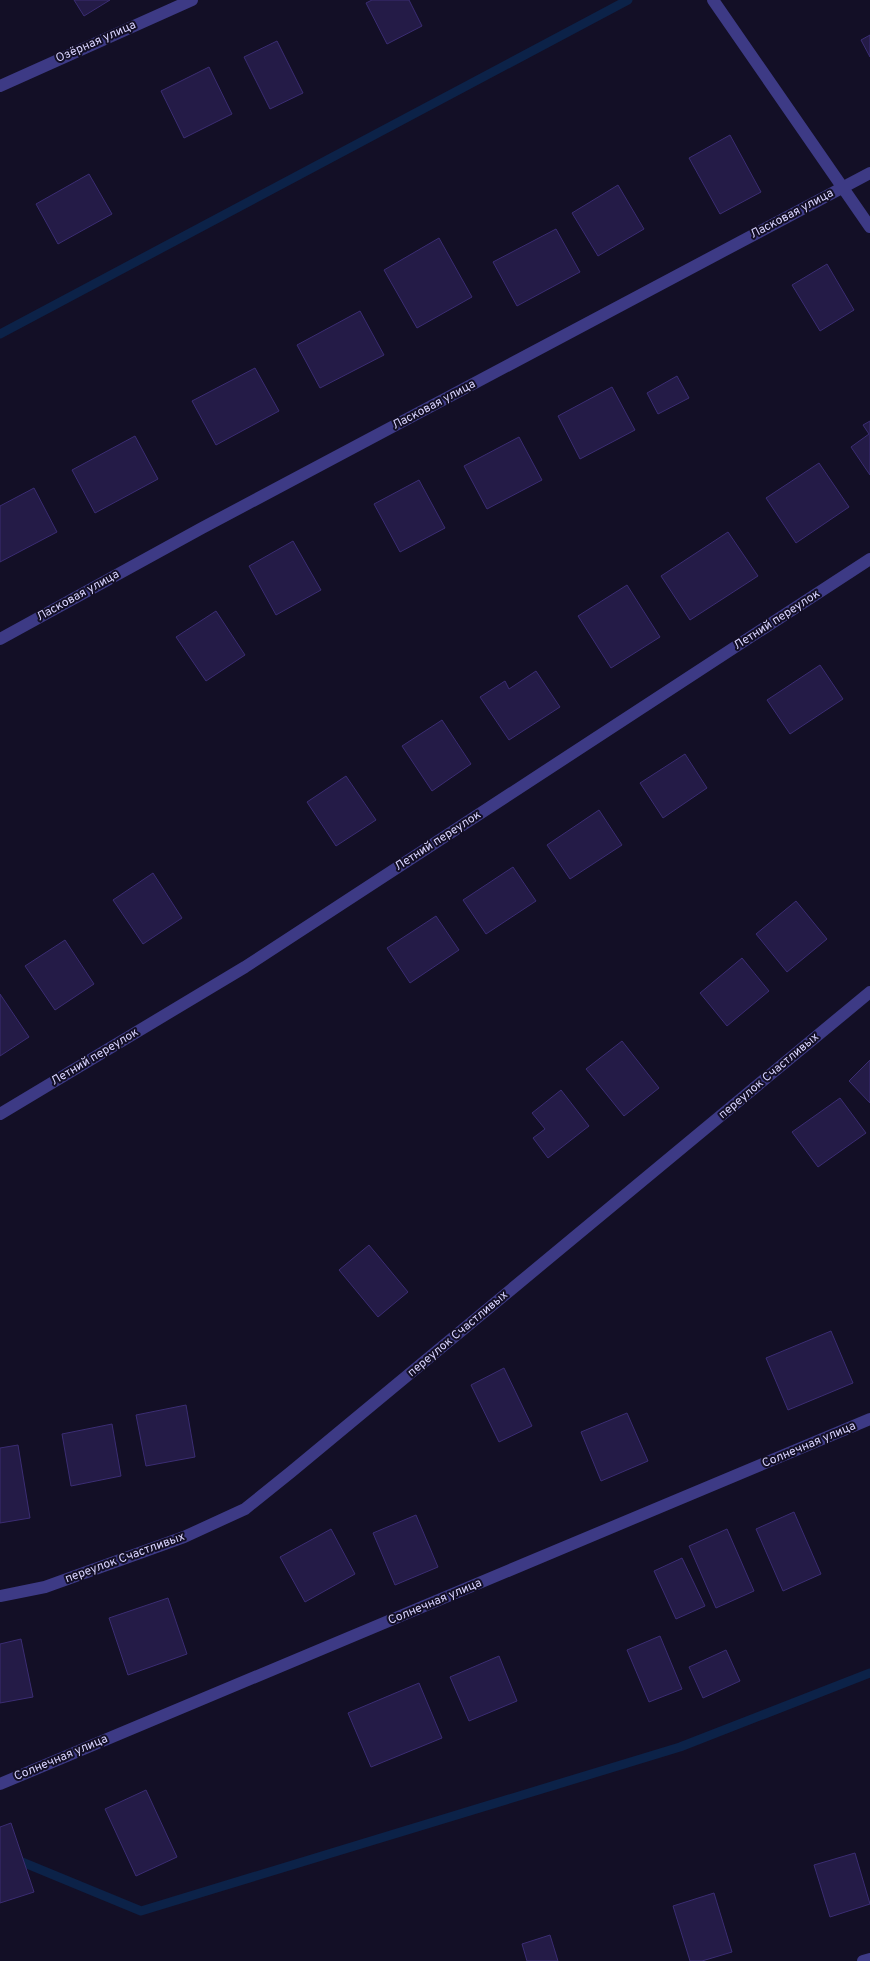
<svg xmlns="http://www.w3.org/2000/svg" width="870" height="1961" font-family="Overpass,sans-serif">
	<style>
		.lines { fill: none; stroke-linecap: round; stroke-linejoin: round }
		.stream { stroke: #0c2248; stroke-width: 9 }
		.building { fill: #241b47; stroke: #3b2d73 }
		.minor { stroke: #3d3a85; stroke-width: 12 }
		.labels { text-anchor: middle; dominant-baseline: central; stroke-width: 4; stroke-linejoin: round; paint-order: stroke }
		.street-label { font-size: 12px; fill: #d9d4ff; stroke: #130f26 }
	</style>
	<rect width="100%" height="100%" fill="#130f26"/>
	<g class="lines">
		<!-- stream -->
		<path class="stream" d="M0 334 628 0
			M0 1853 141 1911 680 1747 870 1673"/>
	</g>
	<!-- building -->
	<path class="building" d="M74 0H110L84 16Z
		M372 0H409L422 26 387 44 366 3Z
		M870 35V57L861 40Z
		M277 41 303 93 270 109 244 57Z
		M209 67 232 114 184 138 161 91Z
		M730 135 761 192 720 214 689 158Z
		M89 174 112 214 58 244 36 204Z
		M618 185 644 229 598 256 572 213Z
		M556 229 580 272 517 306 493 262Z
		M439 238 472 297 417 328 384 270Z
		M827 264 854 310 820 331 792 285Z
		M360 311 384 355 320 388 297 345Z
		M255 368 279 411 216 445 192 401Z
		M677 376 689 398 658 414 647 393Z
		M612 387 635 430 580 459 558 416Z
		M870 421V475L851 447 869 434 863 425Z
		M135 436 158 479 95 513 72 470Z
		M519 437 542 480 487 509 464 466Z
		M819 463 849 507 796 543 766 498Z
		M419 480 445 528 400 552 374 504Z
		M34 488 57 532 0 562V506Z
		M728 532 758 576 690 620 661 576Z
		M293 541 321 590 276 615 249 566Z
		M627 585 660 637 611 668 578 616Z
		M216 611 245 655 206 681 176 637Z
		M820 665 843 699 790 734 767 700Z
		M536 671 560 707 509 740 480 697 505 681 509 689Z
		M442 720 471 764 432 791 402 746Z
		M685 754 707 788 663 818 640 783Z
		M346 776 376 820 336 846 307 802Z
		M599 810 622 845 570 879 547 845Z
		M513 867 536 901 486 934 463 900Z
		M153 873 182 918 143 944 113 900Z
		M796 901 827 939 787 972 756 934Z
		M436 916 459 950 410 983 387 948Z
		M65 940 94 984 55 1010 25 966Z
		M742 958 769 991 727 1026 700 993Z
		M0 994 29 1037 0 1056Z
		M622 1041 659 1088 624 1116 586 1069Z
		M870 1060V1103L849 1081Z
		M561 1090 589 1126 548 1158 533 1138 545 1129 532 1113Z
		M840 1098 866 1133 818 1167 792 1132Z
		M369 1245 408 1292 378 1317 339 1270Z
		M831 1331 853 1383 788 1410 766 1358Z
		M504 1368 532 1426 499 1442 471 1385Z
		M186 1405 195 1457 146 1466 136 1415Z
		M627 1413 648 1461 601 1481 581 1432Z
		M112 1424 121 1476 71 1486 62 1434Z
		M18 1445 30 1518 0 1523V1448Z
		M794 1512 821 1574 783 1591 756 1529Z
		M416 1515 438 1567 395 1585 373 1533Z
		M331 1529 355 1574 305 1602 280 1557Z
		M727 1529 754 1591 716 1608 689 1546Z
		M682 1558 705 1606 676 1619 654 1571Z
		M168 1598 187 1654 128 1675 109 1618Z
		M660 1636 682 1689 649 1702 627 1650Z
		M21 1639 33 1697 0 1703V1644Z
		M726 1650 740 1681 703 1698 689 1667Z
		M499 1656 517 1701 469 1721 450 1677Z
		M419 1683 442 1738 371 1767 348 1713Z
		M146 1790 177 1857 136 1876 105 1809Z
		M11 1823 34 1892 0 1903V1827Z
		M855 1853 870 1904 830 1917 814 1865Z
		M714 1893 732 1952 702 1961H690L673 1906Z
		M550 1935 558 1961H527L522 1944Z"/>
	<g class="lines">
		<!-- minor -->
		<path class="minor" d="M713 0 870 227
			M0 86 192 0
			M0 639 202 528 870 173
			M0 1114 245 967 870 559
			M0 1596 45 1587 184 1537 245 1509 291 1472 870 992
			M0 1784 870 1419
			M863 1961 870 1959"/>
	</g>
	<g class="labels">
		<!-- street labels -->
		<g class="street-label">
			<text transform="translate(96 42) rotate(-24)">Озёрная улица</text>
			<text transform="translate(792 214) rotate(-28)">Ласковая улица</text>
			<text transform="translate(434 405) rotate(-28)">Ласковая улица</text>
			<text transform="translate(78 596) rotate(-29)">Ласковая улица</text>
			<text transform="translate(777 620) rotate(-33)">Летний переулок</text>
			<text transform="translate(438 841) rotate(-33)">Летний переулок</text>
			<text transform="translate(95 1057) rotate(-31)">Летний переулок</text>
			<text transform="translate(769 1076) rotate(-40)">переулок Счастливых</text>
			<text transform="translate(458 1334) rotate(-40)">переулок Счастливых</text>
			<text transform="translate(809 1445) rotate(-23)">Солнечная улица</text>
			<text transform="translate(125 1558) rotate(-20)">переулок Счастливых</text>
			<text transform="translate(435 1602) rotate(-23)">Солнечная улица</text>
			<text transform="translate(61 1758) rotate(-23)">Солнечная улица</text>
		</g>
	</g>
</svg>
